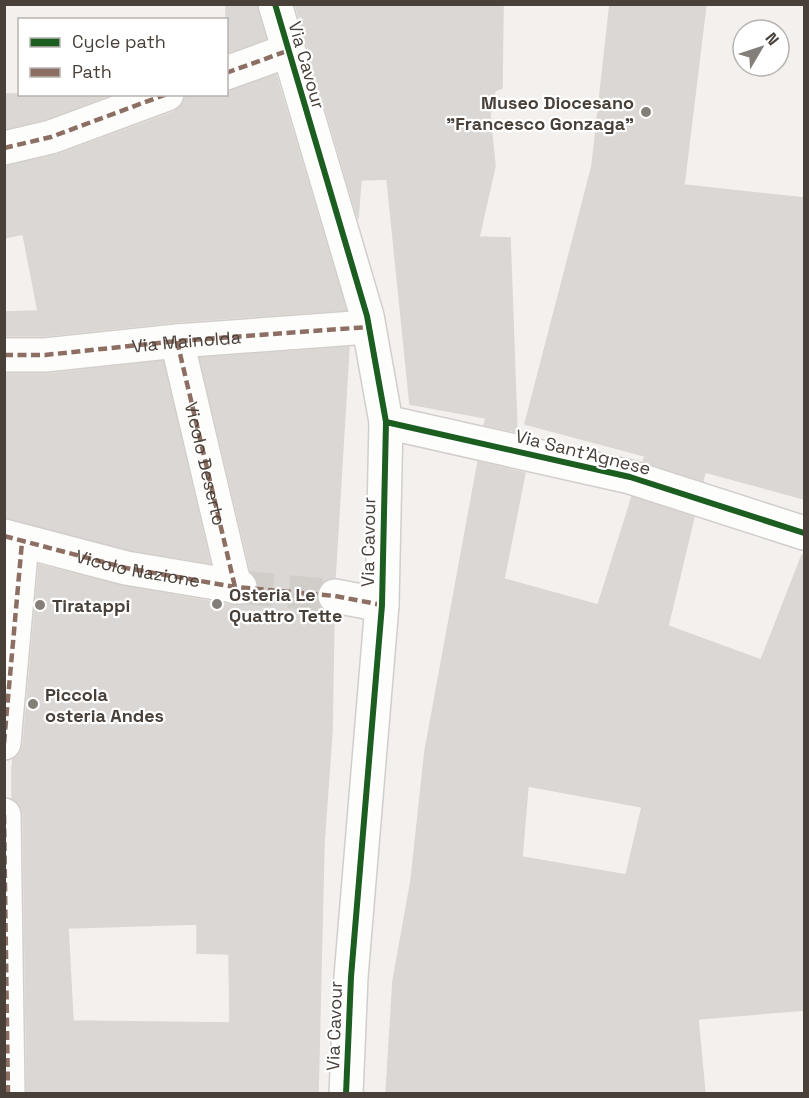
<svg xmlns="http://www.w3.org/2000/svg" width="809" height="1098" font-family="'Space Grotesk',sans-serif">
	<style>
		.building { fill: #dbd7d4; stroke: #dbd7d3; stroke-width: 1.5; fill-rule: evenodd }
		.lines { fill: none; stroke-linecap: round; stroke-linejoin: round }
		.minor-tunnel { stroke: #d1cdc9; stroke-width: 33; stroke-dasharray: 33 16; stroke-linecap: butt }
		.minor-casing { stroke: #d1cecb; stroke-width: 36 }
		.minor { stroke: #fdfdfc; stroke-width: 33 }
		.quiet { stroke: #8d6e63; stroke-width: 4.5; stroke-dasharray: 9 4.5; stroke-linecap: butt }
		.cycleway-casing { stroke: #fff; stroke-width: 10 }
		.cycleway { stroke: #1b5e20; stroke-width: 6 }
		.poi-dot { fill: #847e78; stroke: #fff; stroke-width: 2 }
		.labels { text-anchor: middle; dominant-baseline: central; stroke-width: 4.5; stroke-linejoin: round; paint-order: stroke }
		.street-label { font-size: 18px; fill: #494039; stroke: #fff }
		.poi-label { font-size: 18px; font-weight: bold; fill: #494039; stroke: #fff; text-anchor: start }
	</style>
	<rect width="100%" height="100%" fill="#f3f0ed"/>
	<!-- building -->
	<path class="building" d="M226 4H257L266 39 226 53Z
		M295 4H503L502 88 495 91 490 115 495 166 479 237 510 238 517 432 484 425 486 418 410 404 387 179 361 180 358 219Z
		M610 4H706L684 185 804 198V499L705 472 703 481 643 462 645 456 525 424 592 166Z
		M276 75 346 310 175 322 44 336H4V312L38 311 23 234 4 238V166L57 155 174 112 182 105 185 94H226V91Z
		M4 94H112L46 119 4 129Z
		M349 347 335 578 321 583 317 593 318 603 322 610 334 615 332 731 324 843 318 1094H27L23 815 20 805 12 798V770L13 759 20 753 23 745 39 565 123 586 230 605 247 604 255 598 258 591V581L251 572 200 358ZM197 924V953L229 954 230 1023 73 1021 68 928Z
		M163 361 210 563 130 550 4 518V374H47Z
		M478 462 525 473 504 579 598 605 632 497 694 517 668 626 761 660 802 555H804V1010L698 1019 705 1094H386L393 981 411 881 425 751ZM528 786 642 807 626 875 522 857Z"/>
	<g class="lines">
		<!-- minor-tunnel -->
		<path class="minor-tunnel" d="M240 587 335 596"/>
		<defs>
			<g id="minor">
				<path d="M275 4 367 316 386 422 382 605 351 977 346 1094"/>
				<path d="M226 73 287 51"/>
				<path d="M4 148 51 137 167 94"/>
				<path id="s1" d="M177 341 235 587"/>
				<path id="s2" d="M4 355H45L177 341 368 327"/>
				<path d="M386 422 630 477 804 533"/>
				<path id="s3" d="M4 536 126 568 240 587"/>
				<path d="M335 596 382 605"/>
				<path d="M4 743 22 542"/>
				<path d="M4 815 8 1094"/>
			</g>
		</defs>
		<!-- minor casing -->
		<use href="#minor" class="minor-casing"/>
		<!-- minor -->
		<use href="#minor" class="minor"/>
		<!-- quiet -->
		<path class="quiet" d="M226 73 287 51
			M4 148 51 137 167 94
			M177 341 235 587
			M4 355H45L177 341 368 327
			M4 536 126 568 235 587 335 596 382 605
			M4 743 22 542
			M4 815 8 1094"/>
		<defs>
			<path id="cycleway" d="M275 4 367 316 386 422 382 605 351 977 346 1094
				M386 422 630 477 804 533"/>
		</defs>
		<!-- cycleway casing -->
		<use href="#cycleway" class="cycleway-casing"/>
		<!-- cycleway -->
		<use href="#cycleway" class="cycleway"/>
	</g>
	<!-- markers -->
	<g class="poi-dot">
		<circle cx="646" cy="112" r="6"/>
		<circle cx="217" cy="604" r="6"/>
		<circle cx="40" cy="605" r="6"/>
		<circle cx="33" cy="704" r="6"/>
	</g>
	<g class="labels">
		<!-- street labels -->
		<g class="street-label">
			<text transform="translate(307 65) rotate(74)">Via Cavour</text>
			<text stroke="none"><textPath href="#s2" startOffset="183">Via Mainolda</textPath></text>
			<text transform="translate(583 452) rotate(14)">Via Sant'Agnese</text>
			<text stroke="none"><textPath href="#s1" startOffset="126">Vicolo Deserto</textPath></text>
			<text transform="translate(368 542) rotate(-89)">Via Cavour</text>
			<text stroke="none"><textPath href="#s3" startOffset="138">Vicolo Nazione</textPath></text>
			<text transform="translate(334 1026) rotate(-88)">Via Cavour</text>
		</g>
		<!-- poi labels -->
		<g class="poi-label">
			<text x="634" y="102" text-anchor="end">Museo Diocesano<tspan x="634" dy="21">"Francesco Gonzaga"</tspan></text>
			<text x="229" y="594">Osteria Le<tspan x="229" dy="21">Quattro Tette</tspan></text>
			<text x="52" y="605">Tiratappi</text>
			<text x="45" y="694">Piccola<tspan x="45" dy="21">osteria Andes</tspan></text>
		</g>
	</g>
	<!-- border -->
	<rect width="809" height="1098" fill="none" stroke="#494039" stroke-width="12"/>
	<!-- legend -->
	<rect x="18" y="18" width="210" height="78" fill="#ffffff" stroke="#b6b3b0" stroke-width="1.5"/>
	<rect x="30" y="38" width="30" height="9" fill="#1b5e20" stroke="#b6b3b0" stroke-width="1.5"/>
	<text x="72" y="48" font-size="18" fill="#494039">Cycle path</text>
	<rect x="30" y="68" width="30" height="9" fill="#8d6e63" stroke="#b6b3b0" stroke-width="1.5"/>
	<text x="72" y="78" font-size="18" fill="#494039">Path</text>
	<!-- north arrow -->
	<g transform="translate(761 48) rotate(51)"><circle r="28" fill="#ffffff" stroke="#b6b3b0" stroke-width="1.5"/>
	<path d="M0-4.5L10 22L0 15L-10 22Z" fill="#847e78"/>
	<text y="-9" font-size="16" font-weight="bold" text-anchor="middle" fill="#494039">N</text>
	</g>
</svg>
